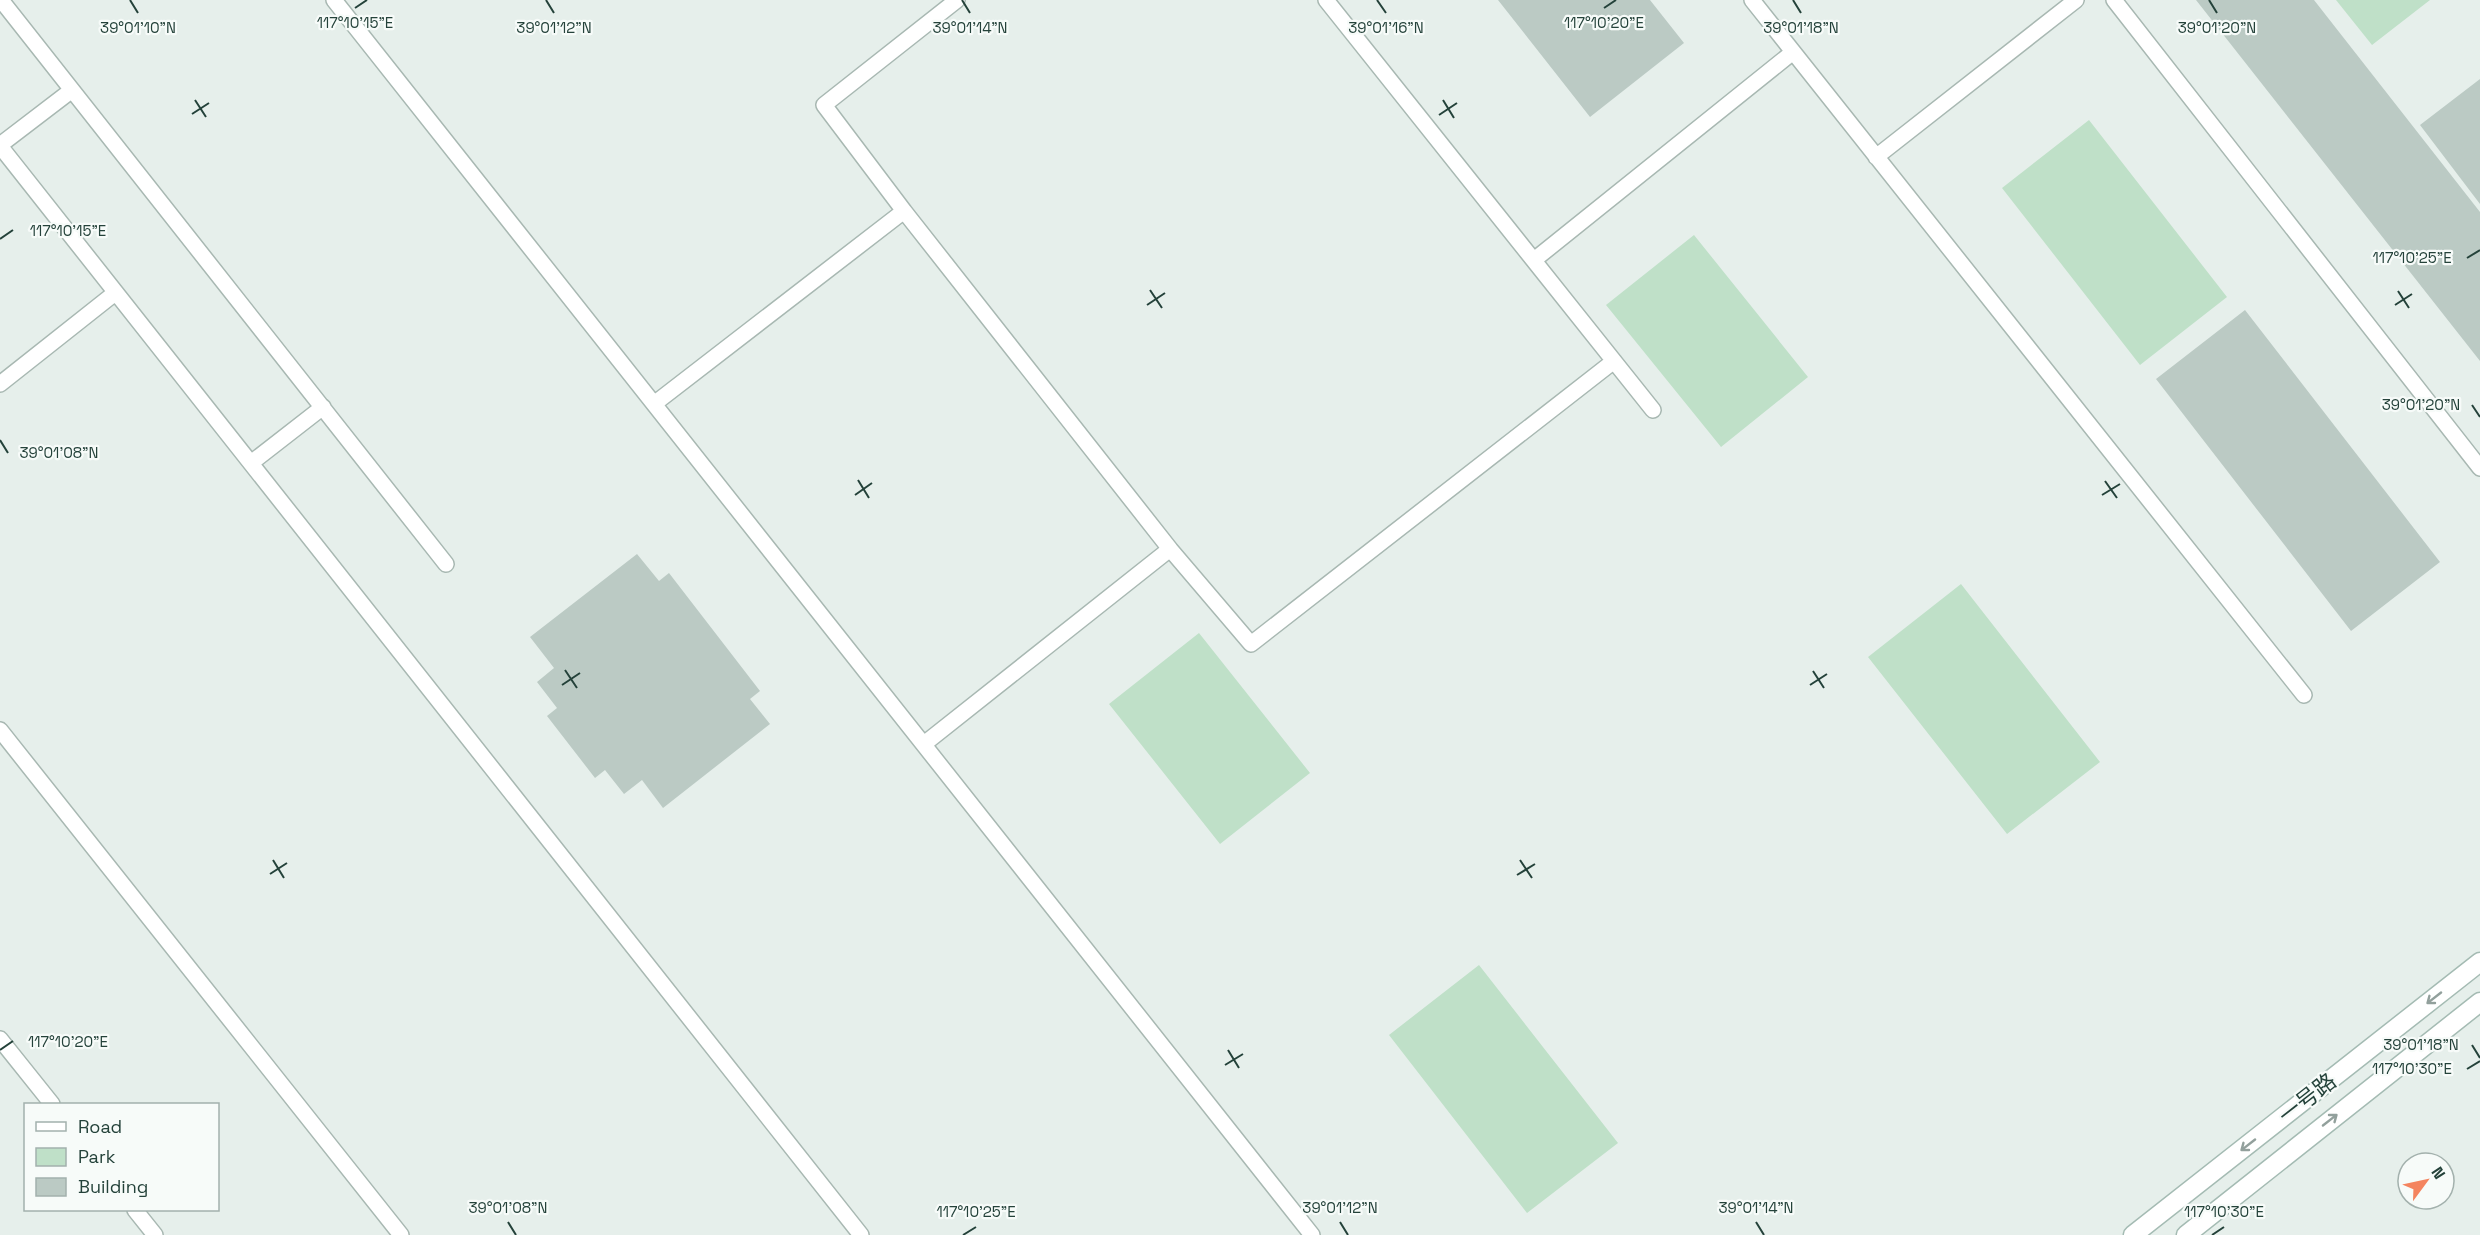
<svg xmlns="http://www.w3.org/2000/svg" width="2480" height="1235" font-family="'Space Grotesk','Noto Sans SC',sans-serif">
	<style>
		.green { fill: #bfe0c8 }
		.building { fill: #bbcac4 }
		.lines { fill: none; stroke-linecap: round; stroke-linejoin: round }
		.lane-casing { stroke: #a8b8b2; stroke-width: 18 }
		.secondary-casing { stroke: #a4bbb3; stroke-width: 21 }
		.lane { stroke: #fff; stroke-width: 15 }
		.secondary { stroke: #fff; stroke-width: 18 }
		.oneway { stroke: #92a09c }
		.ticks { fill: none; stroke: #24423a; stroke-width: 2 }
		.labels { text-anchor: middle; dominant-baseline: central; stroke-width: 4.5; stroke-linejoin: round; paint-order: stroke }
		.street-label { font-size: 22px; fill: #24423a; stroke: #f7fbf9 }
		.ticks-label { font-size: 15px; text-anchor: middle; fill: #24423a; stroke: #f7fbf9; stroke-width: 4.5; stroke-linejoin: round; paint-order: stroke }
	</style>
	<rect width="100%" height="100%" fill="#e6efeb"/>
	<!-- green -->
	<path class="green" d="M2336 0H2430L2372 45Z
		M2089 120 2227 297 2140 365 2002 188Z
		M1694 235 1808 377 1721 447 1606 305Z
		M1961 584 2100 762 2007 834 1868 657Z
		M1199 633 1310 773 1220 844 1109 704Z
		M1479 965 1618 1143 1527 1213 1389 1035Z"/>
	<!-- building -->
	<path class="building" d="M1498 0H1650L1684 43 1590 117Z
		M2196 0H2314L2480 212V361Z
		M2480 79V204L2420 125Z
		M2245 310 2440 562 2351 631 2156 379Z
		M637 554 659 581 669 573 760 691 750 699 770 724 663 808 642 780 624 794 605 770 595 778 547 716 557 708 537 682 554 668 530 637Z"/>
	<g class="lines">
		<defs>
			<path id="lane" d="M1 0 446 564
				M334 0 1312 1235
				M1326 0 1653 410
				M1752 0 2304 695
				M2114 0 2480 468
				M0 145 72 90
				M0 146 861 1235
				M1876 157 2076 0
				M904 211 1170 549
				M1534 260 1793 52
				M0 384 115 293
				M654 404 904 211 824 105 957 0
				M251 463 323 407
				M0 730 401 1235
				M924 744 1170 549 1251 644 1614 361
				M0 1039 52 1104
				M135 1210 155 1235"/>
			<path id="secondary" d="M2133 1235 2480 962
				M2186 1235 2480 1002"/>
		</defs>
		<!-- lane casing -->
		<use href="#lane" class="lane-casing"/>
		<!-- secondary casing -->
		<use href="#secondary" class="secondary-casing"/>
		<!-- lane -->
		<use href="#lane" class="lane"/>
		<!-- secondary -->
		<use href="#secondary" class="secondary"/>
	</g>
	<!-- one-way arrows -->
	<defs><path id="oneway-shaft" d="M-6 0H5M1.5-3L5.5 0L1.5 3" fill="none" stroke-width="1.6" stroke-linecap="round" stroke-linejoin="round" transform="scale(1.5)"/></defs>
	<g class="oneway">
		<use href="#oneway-shaft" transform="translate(2434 998) rotate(142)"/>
		<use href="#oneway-shaft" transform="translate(2330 1120) rotate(-38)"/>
		<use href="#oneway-shaft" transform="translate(2248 1145) rotate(142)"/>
	</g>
	<!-- ticks -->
	<path class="ticks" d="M130 0 138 13M546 0 554 13M962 0 970 13M1377 0 1386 13M1793 0 1801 13M2209 0 2217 13M355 8 367 0M1604 8 1616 0M195 100 206 117M1443 100 1454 118M192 114 209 103M1439 115 1457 103M0 239 13 230M2467 258 2480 250M1150 290 1162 308M2398 291 2409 308M1147 305 1165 293M2395 305 2412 294M2472 405 2480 417M0 440 8 453M858 480 869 498M2105 481 2117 498M855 495 872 483M2102 495 2120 484M565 670 577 688M1813 671 1824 688M562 685 580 673M1810 685 1827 674M273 860 284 878M1520 860 1532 878M270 874 287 863M1517 875 1535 864M2472 1045 2480 1058M0 1050 13 1041M1228 1050 1239 1068M1225 1065 1243 1054M2467 1069 2480 1061M508 1222 516 1235M1340 1222 1348 1235M1756 1222 1764 1235M963 1235 976 1227M2212 1235 2224 1227"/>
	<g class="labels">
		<!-- street labels -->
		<g class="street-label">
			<text transform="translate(2307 1098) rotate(-38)">一号路</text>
		</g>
	</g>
	<g class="ticks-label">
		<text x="355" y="28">117°10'15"E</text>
		<text x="1604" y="28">117°10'20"E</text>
		<text x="138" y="33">39°01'10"N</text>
		<text x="554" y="33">39°01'12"N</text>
		<text x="970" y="33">39°01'14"N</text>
		<text x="1386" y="33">39°01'16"N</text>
		<text x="1801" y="33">39°01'18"N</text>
		<text x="2217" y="33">39°01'20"N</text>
		<text x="68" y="236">117°10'15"E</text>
		<text x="2412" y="263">117°10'25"E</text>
		<text x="2421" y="410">39°01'20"N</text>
		<text x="59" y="458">39°01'08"N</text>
		<text x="68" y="1047">117°10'20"E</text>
		<text x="2421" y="1050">39°01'18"N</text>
		<text x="2412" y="1074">117°10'30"E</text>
		<text x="508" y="1213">39°01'08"N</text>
		<text x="1340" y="1213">39°01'12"N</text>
		<text x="1756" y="1213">39°01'14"N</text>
		<text x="976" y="1217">117°10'25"E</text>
		<text x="2224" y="1217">117°10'30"E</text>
	</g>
	<!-- legend -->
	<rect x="24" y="1103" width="195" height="108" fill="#f7fbf9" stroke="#a3b1ad" stroke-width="1.5"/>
	<rect x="36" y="1122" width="30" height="9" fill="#ffffff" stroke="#a3b1ad" stroke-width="1.5"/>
	<text x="78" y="1133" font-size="18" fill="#24423a">Road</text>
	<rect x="36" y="1148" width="30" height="18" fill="#bfe0c8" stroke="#a3b1ad" stroke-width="1.5"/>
	<text x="78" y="1163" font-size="18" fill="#24423a">Park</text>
	<rect x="36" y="1178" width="30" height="18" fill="#bbcac4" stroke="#a3b1ad" stroke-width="1.5"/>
	<text x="78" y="1193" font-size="18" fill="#24423a">Building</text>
	<!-- north arrow -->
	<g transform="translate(2426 1181) rotate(57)"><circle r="28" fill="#f7fbf9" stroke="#a3b1ad" stroke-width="1.5"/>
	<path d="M0-4.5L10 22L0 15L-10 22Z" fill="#f4845f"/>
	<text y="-9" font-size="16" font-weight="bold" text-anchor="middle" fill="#24423a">N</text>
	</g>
</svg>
